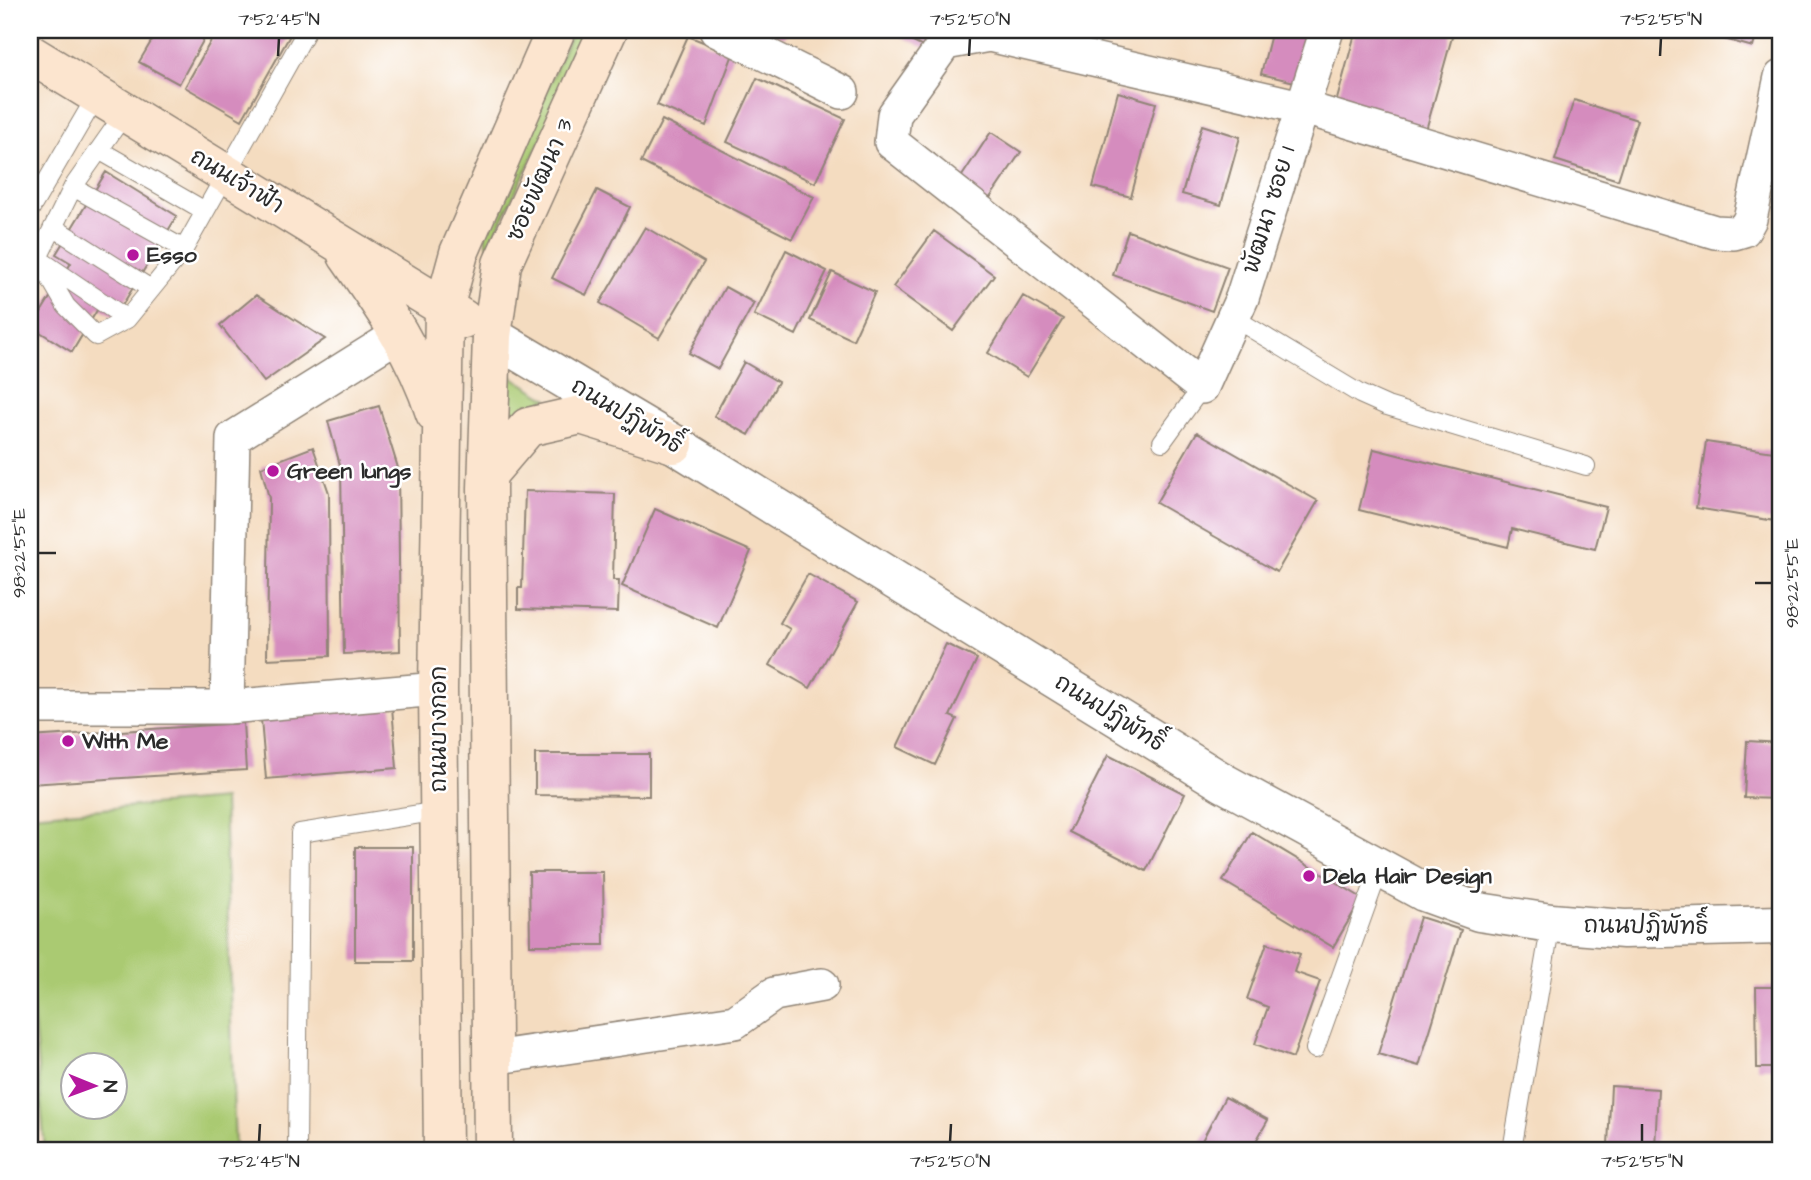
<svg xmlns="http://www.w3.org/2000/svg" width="1811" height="1180" font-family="'Architects Daughter','Playpen Sans Thai',sans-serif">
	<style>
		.green { fill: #aaca72; stroke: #6a7a4e; stroke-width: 2; fill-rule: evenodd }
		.building { fill: #d58cbe }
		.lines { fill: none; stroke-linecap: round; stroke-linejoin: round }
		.service-casing { stroke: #908476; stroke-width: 20 }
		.minor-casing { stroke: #908476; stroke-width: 36 }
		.tertiary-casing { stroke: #908476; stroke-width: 41 }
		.secondary-casing { stroke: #908476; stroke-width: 41 }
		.service { stroke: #fff; stroke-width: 18 }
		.minor { stroke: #fff; stroke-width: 33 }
		.tertiary { stroke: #fff; stroke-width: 38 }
		.secondary { stroke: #fce5cf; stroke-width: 38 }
		.ticks { fill: none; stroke: #2b2b2b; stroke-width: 2.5 }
		.poi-dot { fill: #b5179e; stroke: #fff; stroke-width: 2.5 }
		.labels { text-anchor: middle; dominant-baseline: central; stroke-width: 5; stroke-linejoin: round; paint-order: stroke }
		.street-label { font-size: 23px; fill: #2b2b2b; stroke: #fff }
		.poi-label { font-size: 23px; font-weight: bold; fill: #2b2b2b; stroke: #fff; text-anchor: start }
		.neatline { fill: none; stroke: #2b2b2b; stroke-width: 2.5 }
		.ticks-label { font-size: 18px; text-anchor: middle; fill: #2b2b2b }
	</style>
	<rect width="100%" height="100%" fill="#fff"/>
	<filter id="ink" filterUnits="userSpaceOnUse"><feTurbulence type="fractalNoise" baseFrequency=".0143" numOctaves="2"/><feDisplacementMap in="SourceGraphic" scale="14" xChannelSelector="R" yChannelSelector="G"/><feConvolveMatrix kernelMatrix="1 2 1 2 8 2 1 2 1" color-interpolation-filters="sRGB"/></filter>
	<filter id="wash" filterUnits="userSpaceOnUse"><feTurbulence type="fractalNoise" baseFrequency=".00686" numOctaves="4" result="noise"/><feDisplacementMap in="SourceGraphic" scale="28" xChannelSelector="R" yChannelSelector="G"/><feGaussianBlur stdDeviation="1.57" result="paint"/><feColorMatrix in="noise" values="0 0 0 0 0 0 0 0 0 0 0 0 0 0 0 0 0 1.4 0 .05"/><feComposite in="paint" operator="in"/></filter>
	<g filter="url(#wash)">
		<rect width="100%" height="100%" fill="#f4dcc0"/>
		<!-- green -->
		<path class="green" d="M573 30H594L489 247 483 233Z
			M509 375 548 399 508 416Z
			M224 799 235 1150H45L30 975V815ZM74 1064H116V1106H74Z"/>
		<g id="blocks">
			<!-- building -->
			<path class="building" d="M158 30H209L179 84 139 62Z
				M217 30H293L242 120 185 87Z
				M767 30H788L784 38Z
				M888 30H937L927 49Z
				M1272 30 1314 37 1303 84 1261 74Z
				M1356 30H1454L1426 130 1336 103Z
				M1712 30H1758L1753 47 1710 35Z
				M688 36 733 54 706 126 657 105Z
				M757 78 845 119 815 183 727 142Z
				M1118 92 1156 103 1131 197 1093 187Z
				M1574 100 1637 120 1618 180 1555 160Z
				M662 120 814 197 792 239 641 162Z
				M1202 125 1240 137 1221 205 1182 194Z
				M991 132 1021 152 985 205 956 185Z
				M106 172 177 216 115 317 99 307 72 352 32 327 71 263 56 254Z
				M597 190 630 207 586 295 552 278Z
				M645 227 704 262 659 338 600 303Z
				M934 231 994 275 953 331 893 287Z
				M1128 231 1228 267 1212 311 1113 275Z
				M786 250 827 271 796 335 754 315Z
				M832 272 875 292 853 340 810 320Z
				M725 287 754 303 718 369 689 353Z
				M256 295 325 339 264 382 220 325Z
				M1023 296 1063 319 1027 377 988 353Z
				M744 362 778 382 749 435 714 416Z
				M379 406 398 468 400 651 344 654 341 469 328 421Z
				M30 431 36 445 30 450Z
				M1197 432 1318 501 1277 572 1156 503Z
				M1706 442 1781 453V522L1696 508Z
				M313 447 329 493 330 656 267 659 269 498 261 467Z
				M1374 449 1606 507 1595 549 1512 529 1508 547 1359 510Z
				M525 491 615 494 613 580H619L618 612 518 609V588H522Z
				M655 509 751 551 718 628 622 586Z
				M808 574 858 602 810 688 770 665 790 629 780 623Z
				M946 644 977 659 950 716 957 719 935 765 897 747Z
				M392 707 397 768 266 779 261 719Z
				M243 723 246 770 30 784V737Z
				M1747 741 1781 743V799L1744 798Z
				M535 754H649V796L535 795Z
				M1108 755 1185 794 1146 871 1069 832Z
				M1252 832 1362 898 1333 947 1223 881Z
				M355 847H413V961H355Z
				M529 872H603L604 945H530Z
				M1420 917 1461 930 1419 1066 1378 1054Z
				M1267 943 1300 954 1294 972 1320 981 1293 1058 1255 1044 1268 1007 1247 999Z
				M1756 987H1781V1068H1757Z
				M1611 1086 1658 1089 1655 1147 1608 1145Z
				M1225 1097 1268 1120 1251 1150H1197Z"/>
		</g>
	</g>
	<g filter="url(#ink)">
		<use href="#blocks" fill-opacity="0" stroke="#908476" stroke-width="2"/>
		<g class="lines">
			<defs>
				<path id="service" d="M125 113 73 187 38 258 66 306 96 336 127 319 184 249 307 30
					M99 150 205 211
					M73 187 184 249
					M30 210 97 95
					M53 227 151 289
					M43 262 127 319
					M1234 318 1360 394 1387 406 1586 466
					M1162 442 1202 387
					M1315 1049 1379 870
					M297 1150 300 833 439 811
					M1512 1150 1551 923"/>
				<path id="minor" d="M716 30 842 92
					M1327 30 1242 298 1202 387 891 142 894 115 945 43 989 35 1301 107 1715 232 1734 233 1744 230 1750 219 1781 77
					M30 707H227L438 689
					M227 707 233 438 401 333
					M492 1058 735 1022 774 994 822 985"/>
				<path id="tertiary" d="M492 336 674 444 1224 783 1424 892 1479 912 1551 923 1624 929 1781 925"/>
				<path id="secondary" d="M30 54 463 319
					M347 255C384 308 415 352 435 413
					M488 474 528 427 581 415 674 444
					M443 1150 438 689 444 308 459 253 556 30
					M493 1150 487 488 492 336 502 264 608 30"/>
			</defs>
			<!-- service casing -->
			<use href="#service" class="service-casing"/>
			<!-- minor casing -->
			<use href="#minor" class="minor-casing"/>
			<!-- tertiary casing -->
			<use href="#tertiary" class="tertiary-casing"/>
			<!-- secondary casing -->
			<use href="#secondary" class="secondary-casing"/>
			<!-- service -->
			<use href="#service" class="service"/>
			<!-- minor -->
			<use href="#minor" class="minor"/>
			<!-- tertiary -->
			<use href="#tertiary" class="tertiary"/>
			<!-- secondary -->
			<use href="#secondary" class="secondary"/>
		</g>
	</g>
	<!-- ticks -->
	<path class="ticks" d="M278 56 279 38M969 56 970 38M1660 56 1661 38M38 553H56M1755 583H1772M259 1142 260 1124M950 1142 951 1124M1642 1142V1124"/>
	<!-- markers -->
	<g class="poi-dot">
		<circle cx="133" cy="255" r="7"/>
		<circle cx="273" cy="471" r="7"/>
		<circle cx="68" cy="741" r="7"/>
		<circle cx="1309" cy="876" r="7"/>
	</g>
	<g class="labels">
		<!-- street labels -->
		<g class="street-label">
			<text transform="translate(540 180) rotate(-66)">ซอยพัฒนา 3</text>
			<text transform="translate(237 181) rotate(31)">ถนนเจ้าฟ้า</text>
			<text transform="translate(1269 210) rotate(-73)">พัฒนา ซอย 1</text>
			<text transform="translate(627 416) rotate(31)">ถนนปฏิพัทธิ์</text>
			<text transform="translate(1110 713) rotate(32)">ถนนปฏิพัทธิ์</text>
			<text transform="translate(439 729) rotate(-90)">ถนนบางกอก</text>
			<text transform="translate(1646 926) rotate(1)">ถนนปฏิพัทธิ์</text>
		</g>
		<!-- poi labels -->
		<g class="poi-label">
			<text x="147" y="255">Esso</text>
			<text x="287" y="471">Green lungs</text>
			<text x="82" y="741">With Me</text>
			<text x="1323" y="876">Dela Hair Design</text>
		</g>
	</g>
	<!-- margin -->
	<rect width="1811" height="1180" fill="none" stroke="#fff" stroke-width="77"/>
	<!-- north arrow -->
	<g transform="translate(94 1086) rotate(91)"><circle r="33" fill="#ffffff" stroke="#aaaaaa" stroke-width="2"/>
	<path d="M0-5L12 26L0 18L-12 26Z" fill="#b5179e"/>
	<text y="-10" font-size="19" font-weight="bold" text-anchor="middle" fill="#2b2b2b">N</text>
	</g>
	<rect x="38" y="38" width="1734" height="1104" class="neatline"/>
	<g class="ticks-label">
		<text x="279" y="25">7°52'45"N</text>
		<text x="970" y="25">7°52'50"N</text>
		<text x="1661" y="25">7°52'55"N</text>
		<text transform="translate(19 553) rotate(-90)" y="6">98°22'55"E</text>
		<text transform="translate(1792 583) rotate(-90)" y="6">98°22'55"E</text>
		<text x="259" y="1167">7°52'45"N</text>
		<text x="950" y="1167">7°52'50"N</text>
		<text x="1642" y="1167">7°52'55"N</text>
	</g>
</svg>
